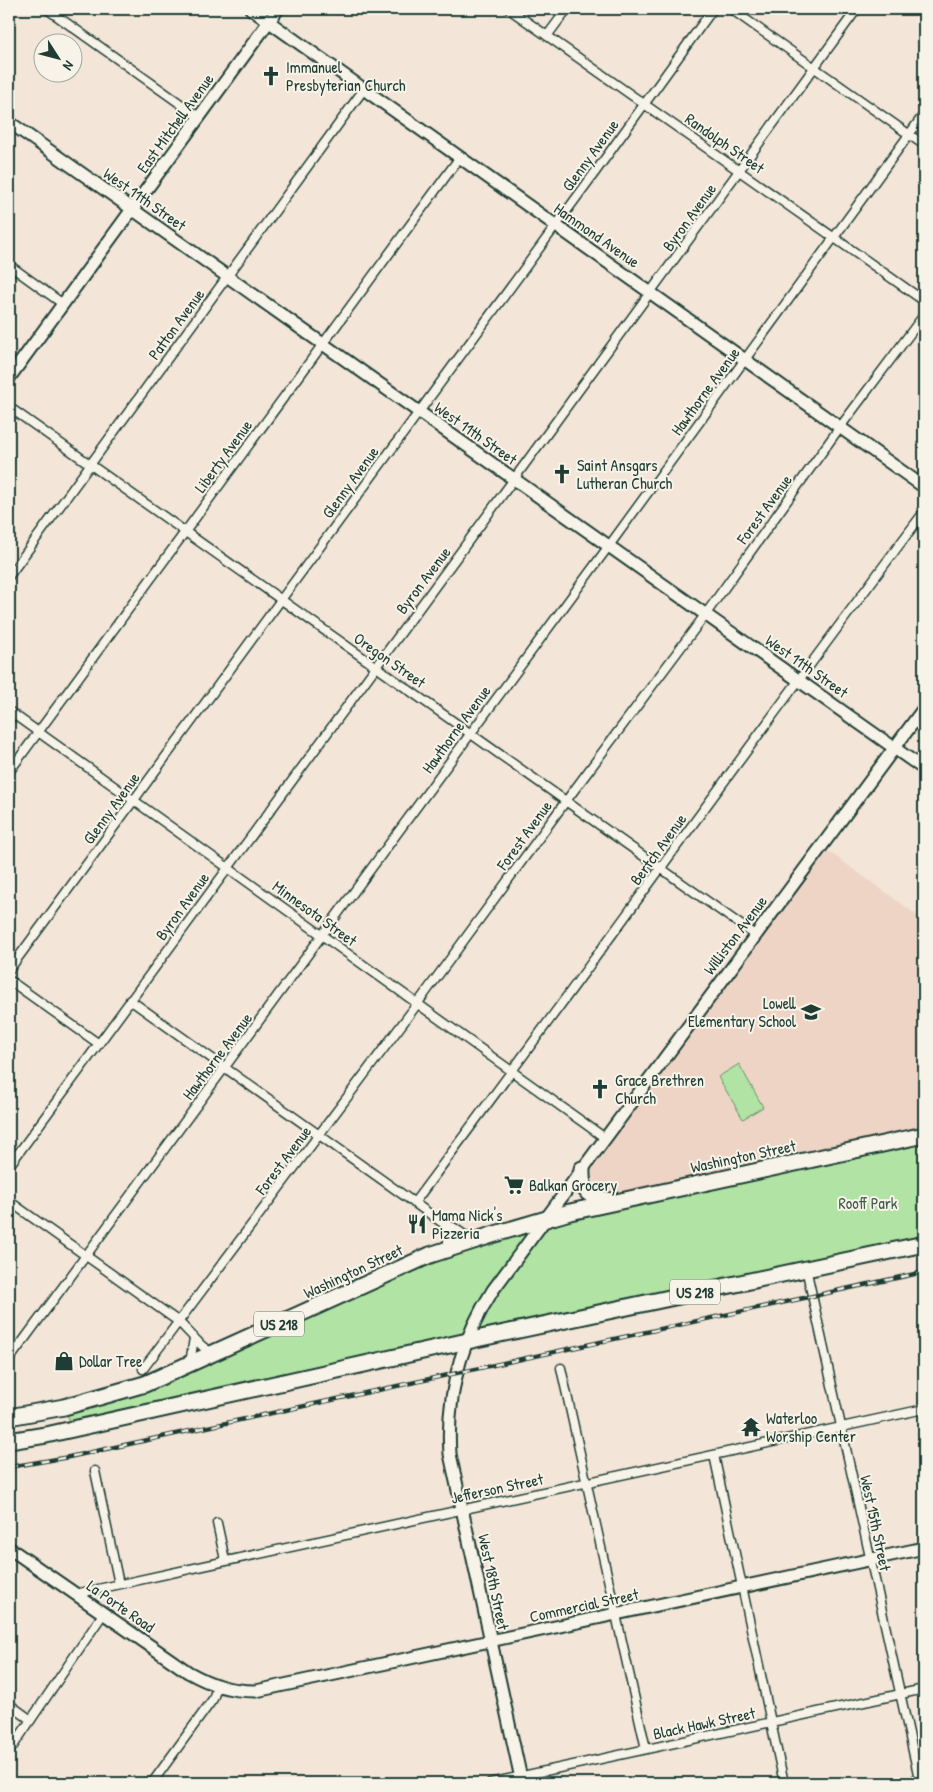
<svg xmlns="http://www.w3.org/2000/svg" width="933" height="1792" font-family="'Patrick Hand',sans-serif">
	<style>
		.built { fill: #eed4c5 }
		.green { fill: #b1e3a4; stroke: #68906c }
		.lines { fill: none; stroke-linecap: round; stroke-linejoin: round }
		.street-casing { stroke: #1f3d34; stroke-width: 11 }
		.secondary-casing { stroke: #1f3d34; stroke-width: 15 }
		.highway-casing { stroke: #1f3d34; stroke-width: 19 }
		.street { stroke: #f7f3e8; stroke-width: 8 }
		.secondary { stroke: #f7f3e8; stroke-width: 11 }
		.highway { stroke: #f7f3e8; stroke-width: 15 }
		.rail-casing { stroke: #1f3d34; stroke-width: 4.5 }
		.rail { stroke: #f7f3e8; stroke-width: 2.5; stroke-dasharray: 8; stroke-linecap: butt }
		.labels { text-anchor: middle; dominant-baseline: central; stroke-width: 4; stroke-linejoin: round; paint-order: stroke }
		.shield { fill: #f7f3e8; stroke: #60746a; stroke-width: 1 }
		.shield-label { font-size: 15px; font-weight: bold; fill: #1f3d34 }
		.poi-label { font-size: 16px; fill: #1f3d34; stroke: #f7f3e8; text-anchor: start }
		.street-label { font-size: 16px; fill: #1f3d34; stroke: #f7f3e8 }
		.park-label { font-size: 16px; fill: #3c5e4a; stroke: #f7f3e8 }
	</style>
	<rect width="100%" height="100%" fill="#f3e5d8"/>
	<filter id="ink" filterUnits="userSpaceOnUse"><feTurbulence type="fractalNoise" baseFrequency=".02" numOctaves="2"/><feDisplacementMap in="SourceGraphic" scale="10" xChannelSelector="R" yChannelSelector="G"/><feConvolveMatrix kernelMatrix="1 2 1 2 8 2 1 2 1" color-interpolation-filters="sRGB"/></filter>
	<g filter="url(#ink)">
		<!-- built -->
		<path class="built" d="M821 846 924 920V1135L615 1202 582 1169Z"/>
		<!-- green -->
		<path class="green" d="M739 1064 763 1107 743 1119 718 1077Z
			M924 1135V1245L73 1429 64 1407 118 1393 495 1234Z"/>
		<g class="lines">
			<defs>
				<path id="street" d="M47 9 199 117
					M509 9 924 301
					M731 9 924 145
					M547 36 567 9
					M9 265 63 304
					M9 407 755 935
					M9 576 364 89
					M9 711 605 1138
					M9 772 460 157
					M9 970 596 171 713 9
					M9 980 99 1044
					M130 1000 444 1224 453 1227 473 1241
					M9 1166 514 479 857 9
					M9 1201 179 1322 202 1346 213 1354
					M414 1203C586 973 752 740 924 512
					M444 1224 448 1231V1249
					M806 1268 920 1783
					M9 1360 614 539 924 114
					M190 1363 194 1338
					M561 1368 646 1749
					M143 1369 412 1011 566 801 705 615 840 427 924 315
					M714 1455 784 1783
					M95 1471 119 1584
					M217 1523 225 1560
					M75 1594 924 1409
					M9 1704 31 1720
					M9 1752 103 1614
					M152 1783 213 1699 217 1687
					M490 1783 924 1689"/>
				<path id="secondary" d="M251 9 924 487
					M9 122 924 769
					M9 378 278 9
					M9 1548 188 1672C211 1685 230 1691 256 1691L924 1548
					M522 1783 450 1454C446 1395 461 1340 493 1290L924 708"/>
				<path id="highway" d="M582 1169C581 1193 589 1197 611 1201
					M9 1417 64 1407 145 1384 430 1255 495 1234 570 1212 924 1135
					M9 1441 46 1435 481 1338 924 1244"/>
			</defs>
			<!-- street casing -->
			<use href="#street" class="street-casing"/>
			<!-- secondary casing -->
			<use href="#secondary" class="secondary-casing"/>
			<!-- highway casing -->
			<use href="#highway" class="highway-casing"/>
			<!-- street -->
			<use href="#street" class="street"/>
			<!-- secondary -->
			<use href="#secondary" class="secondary"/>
			<!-- highway -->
			<use href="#highway" class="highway"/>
			<defs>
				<path id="rail" d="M9 1467 69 1457 924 1272"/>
			</defs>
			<!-- rail casing -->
			<use href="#rail" class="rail-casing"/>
			<!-- rail -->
			<use href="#rail" class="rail"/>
		</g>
	</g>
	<!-- icons -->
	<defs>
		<symbol id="church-bare" viewBox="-9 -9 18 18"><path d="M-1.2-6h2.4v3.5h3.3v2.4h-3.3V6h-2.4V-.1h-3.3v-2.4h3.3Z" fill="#1f3d34" stroke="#f7f3e8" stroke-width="2.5" paint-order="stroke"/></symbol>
		<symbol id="school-bare" viewBox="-9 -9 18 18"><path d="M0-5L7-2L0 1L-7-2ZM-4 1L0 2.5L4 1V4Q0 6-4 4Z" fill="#1f3d34" stroke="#f7f3e8" stroke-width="2.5" paint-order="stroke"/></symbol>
		<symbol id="supermarket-bare" viewBox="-9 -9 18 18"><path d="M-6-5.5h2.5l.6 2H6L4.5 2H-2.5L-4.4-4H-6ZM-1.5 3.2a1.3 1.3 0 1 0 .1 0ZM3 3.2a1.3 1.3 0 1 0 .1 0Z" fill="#1f3d34" stroke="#f7f3e8" stroke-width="2.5" paint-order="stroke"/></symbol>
		<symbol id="restaurant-bare" viewBox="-9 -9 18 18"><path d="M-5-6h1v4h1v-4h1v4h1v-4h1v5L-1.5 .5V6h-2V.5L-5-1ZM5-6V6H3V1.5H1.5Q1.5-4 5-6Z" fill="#1f3d34" stroke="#f7f3e8" stroke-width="2.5" paint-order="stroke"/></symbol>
		<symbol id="shop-bare" viewBox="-9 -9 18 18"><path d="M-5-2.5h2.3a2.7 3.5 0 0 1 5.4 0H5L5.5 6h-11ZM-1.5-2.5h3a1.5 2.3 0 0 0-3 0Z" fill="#1f3d34" stroke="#f7f3e8" stroke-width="2.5" paint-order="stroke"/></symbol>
		<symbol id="temple-bare" viewBox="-9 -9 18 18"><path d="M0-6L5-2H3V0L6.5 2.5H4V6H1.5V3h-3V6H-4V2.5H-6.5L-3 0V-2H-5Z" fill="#1f3d34" stroke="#f7f3e8" stroke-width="2.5" paint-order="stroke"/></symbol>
	</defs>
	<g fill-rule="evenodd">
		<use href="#church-bare" x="257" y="62" width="28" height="28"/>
		<use href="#church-bare" x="548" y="460" width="28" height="28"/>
		<use href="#school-bare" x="797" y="998" width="28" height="28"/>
		<use href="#church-bare" x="586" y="1075" width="28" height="28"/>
		<use href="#supermarket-bare" x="500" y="1171" width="28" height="28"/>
		<use href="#restaurant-bare" x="403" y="1210" width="28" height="28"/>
		<use href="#shop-bare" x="50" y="1347" width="28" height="28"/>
		<use href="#temple-bare" x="737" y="1413" width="28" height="28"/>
	</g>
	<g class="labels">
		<!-- shield labels -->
		<g class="shield">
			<rect x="670" y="1279.5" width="50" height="25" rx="4"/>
			<rect x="254" y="1311.5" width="50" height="25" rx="4"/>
		</g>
		<g class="shield-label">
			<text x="695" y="1292">US 218</text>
			<text x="279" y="1324">US 218</text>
		</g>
		<!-- poi labels -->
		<g class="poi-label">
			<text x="286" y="67">Immanuel<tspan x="286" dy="18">Presbyterian Church</tspan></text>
			<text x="577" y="465">Saint Ansgars<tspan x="577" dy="18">Lutheran Church</tspan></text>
			<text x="796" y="1003" text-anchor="end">Lowell<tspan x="796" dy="18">Elementary School</tspan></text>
			<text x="615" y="1080">Grace Brethren<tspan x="615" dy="18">Church</tspan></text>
			<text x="529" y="1185">Balkan Grocery</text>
			<text x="432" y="1215">Mama Nick's<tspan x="432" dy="18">Pizzeria</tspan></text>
			<text x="79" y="1361">Dollar Tree</text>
			<text x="766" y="1418">Waterloo<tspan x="766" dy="18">Worship Center</tspan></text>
		</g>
		<!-- street labels -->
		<g class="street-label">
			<text transform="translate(175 123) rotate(-54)">East Mitchell Avenue</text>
			<text transform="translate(725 143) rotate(35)">Randolph Street</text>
			<text transform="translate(590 155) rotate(-54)">Glenny Avenue</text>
			<text transform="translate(145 199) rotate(35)">West 11th Street</text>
			<text transform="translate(689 217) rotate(-54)">Byron Avenue</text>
			<text transform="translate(597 235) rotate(35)">Hammond Avenue</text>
			<text transform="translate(176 324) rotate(-54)">Patton Avenue</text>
			<text transform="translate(705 391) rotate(-54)">Hawthorne Avenue</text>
			<text transform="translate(476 433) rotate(35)">West 11th Street</text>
			<text transform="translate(223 456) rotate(-54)">Liberty Avenue</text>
			<text transform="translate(350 482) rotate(-54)">Glenny Avenue</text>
			<text transform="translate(764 509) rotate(-54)">Forest Avenue</text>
			<text transform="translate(423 580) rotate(-53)">Byron Avenue</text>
			<text transform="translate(390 660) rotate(35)">Oregon Street</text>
			<text transform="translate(807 666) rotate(35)">West 11th Street</text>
			<text transform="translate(456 729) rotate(-54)">Hawthorne Avenue</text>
			<text transform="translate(111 808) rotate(-54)">Glenny Avenue</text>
			<text transform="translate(524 835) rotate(-54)">Forest Avenue</text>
			<text transform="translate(658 849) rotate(-54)">Bertch Avenue</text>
			<text transform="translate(182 906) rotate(-54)">Byron Avenue</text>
			<text transform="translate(315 913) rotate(36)">Minnesota Street</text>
			<text transform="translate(735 935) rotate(-53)">Williston Avenue</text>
			<text transform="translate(217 1056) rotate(-53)">Hawthorne Avenue</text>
			<text transform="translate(743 1156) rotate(-12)">Washington Street</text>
			<text transform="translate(283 1160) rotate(-53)">Forest Avenue</text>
			<text transform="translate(353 1271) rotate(-25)">Washington Street</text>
			<text transform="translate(497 1488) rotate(-12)">Jefferson Street</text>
			<text transform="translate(876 1523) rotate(78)">West 15th Street</text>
			<text transform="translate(494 1582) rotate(78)">West 18th Street</text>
			<text transform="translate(584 1605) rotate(-12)">Commercial Street</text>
			<text transform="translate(121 1606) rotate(35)">La Porte Road</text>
			<text transform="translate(704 1723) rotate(-12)">Black Hawk Street</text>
		</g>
		<!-- park labels -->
		<g class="park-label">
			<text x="868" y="1203">Rooff Park</text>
		</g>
	</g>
	<!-- margin -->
	<rect width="933" height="1792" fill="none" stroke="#f7f3e8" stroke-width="30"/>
	<rect x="15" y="15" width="903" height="1762" fill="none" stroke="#1f3d34" stroke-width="2" filter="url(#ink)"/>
	<!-- north arrow -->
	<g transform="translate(58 58) rotate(126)"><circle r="24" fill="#f7f3e8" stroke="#a1aaa0"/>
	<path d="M0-4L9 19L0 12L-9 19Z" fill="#1f3d34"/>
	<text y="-8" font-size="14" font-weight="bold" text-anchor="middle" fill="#1f3d34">N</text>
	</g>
</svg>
